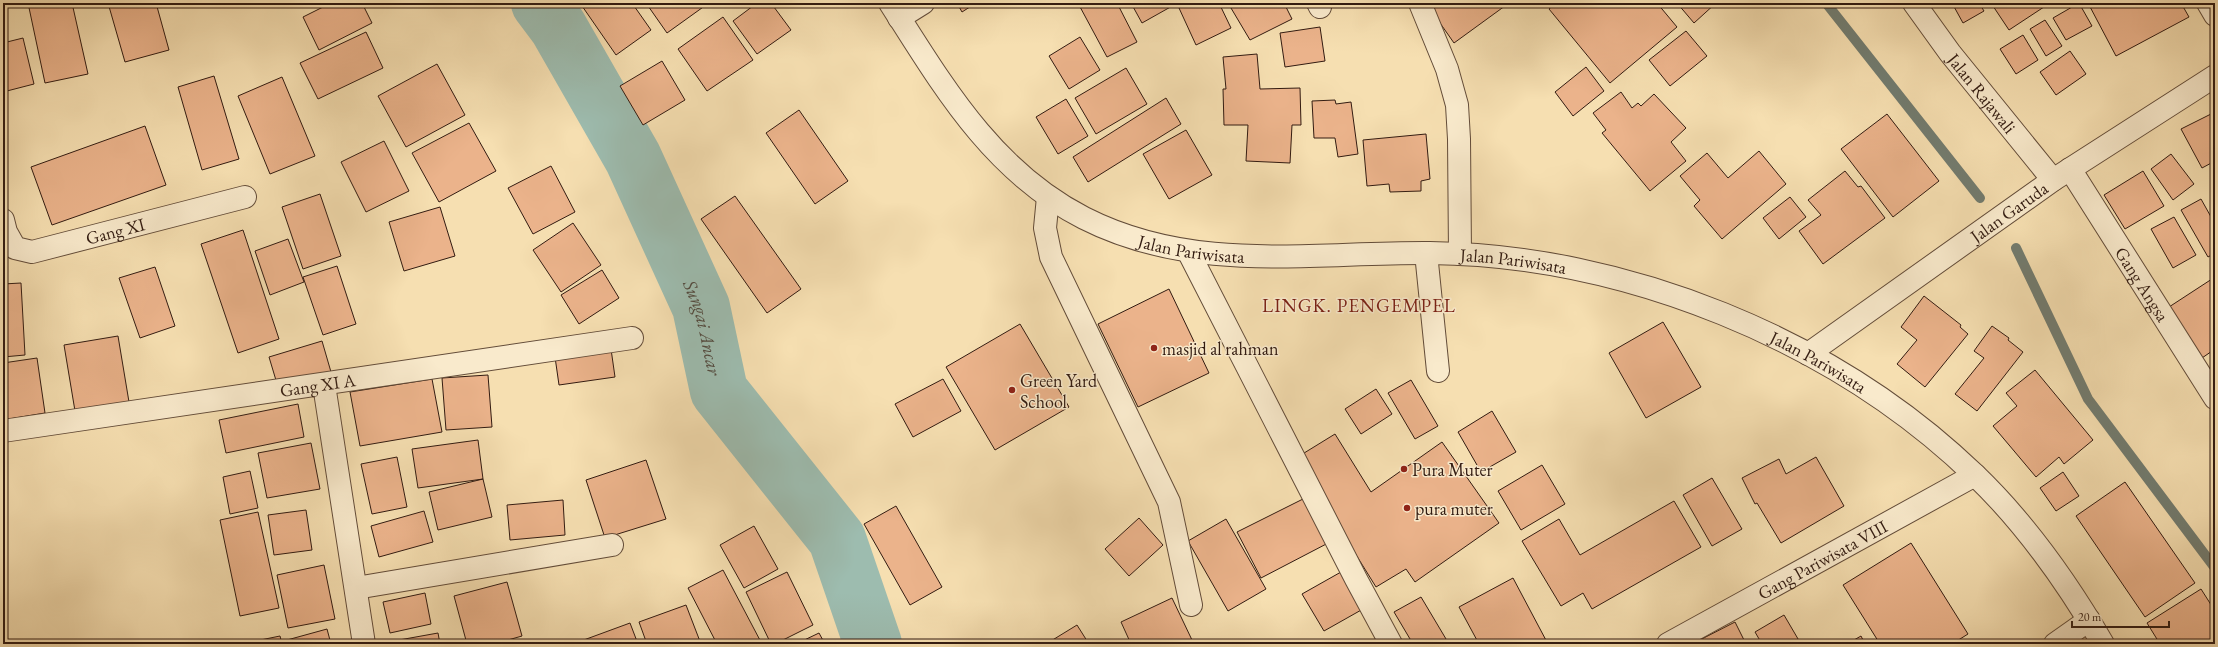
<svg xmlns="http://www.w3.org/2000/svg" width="2218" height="647" font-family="'EB Garamond',serif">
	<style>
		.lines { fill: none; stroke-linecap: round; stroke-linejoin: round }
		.stream { stroke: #727c70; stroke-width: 10 }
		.river { stroke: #9dbcaf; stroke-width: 58 }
		.building { fill: #ebb38b; stroke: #321b11 }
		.minor-casing { stroke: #634c39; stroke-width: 24 }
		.minor { stroke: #f9eacc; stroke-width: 22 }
		.poi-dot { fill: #8f2418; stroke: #f9eacc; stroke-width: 1.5 }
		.labels { text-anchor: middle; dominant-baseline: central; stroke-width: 3; stroke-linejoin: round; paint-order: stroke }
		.street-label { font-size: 18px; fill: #321b11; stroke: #f9eacc }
		.poi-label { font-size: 18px; fill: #321b11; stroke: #f9eacc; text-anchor: start }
		.neighbourhood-label { font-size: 19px; letter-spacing: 1px; fill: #7a1f14; stroke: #f9eacc }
		.water-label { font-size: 19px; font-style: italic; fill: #524b40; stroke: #f9eacc }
	</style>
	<rect width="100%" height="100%" fill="#f6dfb1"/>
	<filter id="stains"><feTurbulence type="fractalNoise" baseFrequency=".005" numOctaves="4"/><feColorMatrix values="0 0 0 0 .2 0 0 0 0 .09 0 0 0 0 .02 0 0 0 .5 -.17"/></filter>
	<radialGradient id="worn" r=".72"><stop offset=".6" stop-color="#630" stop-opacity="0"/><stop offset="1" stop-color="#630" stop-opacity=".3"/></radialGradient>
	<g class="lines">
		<!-- stream -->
		<path class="stream" d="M1826 3 1980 198
			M2016 248 2088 399 2215 568"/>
		<!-- river -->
		<path class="river" id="s1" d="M540 3 558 27 633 158 701 307 719 391 837 539 873 644"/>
	</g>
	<!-- building -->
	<path class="building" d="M28 3H72L88 74 45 83Z
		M108 3H156L169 50 125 62Z
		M331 3H362L372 23 319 50 303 17Z
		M580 3H632L651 30 616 55Z
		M646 3H704L706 5 667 33Z
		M757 3H771L791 30 757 54 733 21Z
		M957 3H976L962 12Z
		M1083 3H1117L1137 42 1107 57 1079 5Z
		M1131 3H1172L1174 5 1142 23Z
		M1189 3H1219L1231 28 1196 45 1179 8Z
		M1228 3H1284L1292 19 1250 40Z
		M1426 3H1509L1454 43Z
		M1556 3H1657L1677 27 1610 83 1549 9Z
		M1677 3H1716L1694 23Z
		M1952 3H1979L1984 11 1963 23Z
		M1991 3H2050L2009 30Z
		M2079 3 2092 26 2066 40 2053 18Z
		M2088 3H2181L2189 17 2116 56Z
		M723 17 753 60 707 91 678 49Z
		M2045 20 2062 46 2046 56 2030 29Z
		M1320 27 1325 61 1285 67 1280 33Z
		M1686 31 1707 56 1670 86 1649 60Z
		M366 32 383 68 318 99 300 63Z
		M2023 35 2038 60 2016 74 2000 49Z
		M1080 37 1100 70 1069 89 1049 56Z
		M23 38 34 84 3 92V43Z
		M2070 51 2086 74 2056 95 2040 72Z
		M1257 54 1260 89 1300 88 1301 125H1292L1290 163 1246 161 1248 125H1224L1223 89H1226L1223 57Z
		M662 61 685 100 643 125 620 86Z
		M437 64 465 115 406 147 378 96Z
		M1586 67 1604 91 1573 116 1555 92Z
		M1126 68 1147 104 1096 134 1075 98Z
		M214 76 239 159 202 170 178 87Z
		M282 77 315 156 270 174 238 96Z
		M1621 92 1632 108 1638 103 1641 106 1654 94 1686 128 1671 142 1686 161 1650 191 1602 133 1606 130 1593 113Z
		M1166 98 1181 124 1088 182 1073 157Z
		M1066 99 1088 136 1058 154 1036 117Z
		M1335 100 1336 104 1351 102 1358 154 1338 157 1335 138H1314L1312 101Z
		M799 110 848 181 815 204 766 133Z
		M2215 112V161L2202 168 2181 129Z
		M1887 114 1939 181 1893 217 1841 149Z
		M469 123 496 171 439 202 412 153Z
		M145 126 166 185 52 225 31 167Z
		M1186 130 1212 175 1169 199 1143 154Z
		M1426 134 1430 179 1421 181V191L1390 192 1389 184 1367 186 1363 140Z
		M384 141 409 191 366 212 341 162Z
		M1759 151 1786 184 1722 239 1694 206 1700 200 1680 176 1707 153 1728 178Z
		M2171 154 2194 184 2173 200 2151 169Z
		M551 166 575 212 533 234 508 188Z
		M1845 171 1858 187 1861 186 1885 218 1823 264 1799 231 1821 215 1808 200Z
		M2143 171 2164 206 2125 229 2104 195Z
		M320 194 341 256 303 269 282 207Z
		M735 196 801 289 767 313 701 219Z
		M1790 197 1806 217 1779 239 1763 218Z
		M2201 199 2215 224V253L2208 257 2181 210Z
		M440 207 455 256 404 271 389 222Z
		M2174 217 2196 255 2173 268 2151 229Z
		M573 223 601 265 561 292 533 250Z
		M243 230 279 339 238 353 201 244Z
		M288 239 304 282 270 295 255 251Z
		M337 266 356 324 323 335 303 277Z
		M155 267 175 326 140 338 119 278Z
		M602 270 619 298 579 324 561 295Z
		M2215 277V349L2202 358 2169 307Z
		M21 283 25 355 3 357V284Z
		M1169 289 1209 373 1138 407 1098 324Z
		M1924 296 1961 325 1960 327 1968 334 1925 387 1897 364 1917 340 1901 327Z
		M1663 322 1701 387 1646 418 1609 353Z
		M1020 324 1069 407 995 450 946 367Z
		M1992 326 2009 338 2008 340 2023 352 1977 411 1955 394 1984 358 1974 351Z
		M118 336 129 402 75 411 64 345Z
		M322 341 331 372 278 387 269 357Z
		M611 349 615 377 559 385 555 357Z
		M37 358 45 413 3 420V363Z
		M2035 370 2093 440 2064 464 2059 457 2036 477 1993 426 2017 406 2006 393Z
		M488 375 492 427 446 430 442 378Z
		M432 379 442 432 360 446 350 392Z
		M943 379 961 411 913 437 895 404Z
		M1411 380 1438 426 1415 439 1388 393Z
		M1376 389 1392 414 1361 434 1345 409Z
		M298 404 304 437 226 453 219 420Z
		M1492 411 1516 452 1481 472 1458 432Z
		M1335 434 1371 492 1442 442 1499 523 1415 582 1406 569 1376 587 1296 458Z
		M478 440 483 479 418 488 412 449Z
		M311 443 320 489 267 498 258 453Z
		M397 457 407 507 372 514 361 464Z
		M1816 457 1844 506 1781 543 1757 503 1755 504 1742 478 1779 459 1786 474Z
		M646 460 666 519 605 538 586 480Z
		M1542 465 1565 504 1521 530 1498 491Z
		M250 471 258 508 230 514 223 477Z
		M2063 472 2079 496 2056 511 2040 488Z
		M1712 478 1742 529 1712 546 1683 495Z
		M483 479 492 517 438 530 429 492Z
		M2125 482 2195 583 2145 617 2076 516Z
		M1309 496 1332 541 1261 578 1237 532Z
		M563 500 565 535 510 540 507 505Z
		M1674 501 1701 547 1592 609 1583 593 1561 606 1522 541 1559 519 1580 555Z
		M896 506 942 587 910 605 864 524Z
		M306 510 312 550 274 555 268 515Z
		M424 511 433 542 379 557 371 526Z
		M258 512 279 608 240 616 220 520Z
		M1139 518 1163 545 1129 576 1105 549Z
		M1226 519 1266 589 1228 611 1188 541Z
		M754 526 778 569 744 588 720 545Z
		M1911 543 1968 634 1952 644H1880L1843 585Z
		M324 565 335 619 288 628 277 575Z
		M723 570 762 644H717L688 588Z
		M787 572 813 625 775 644H771L746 592Z
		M1341 572 1363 609 1324 631 1302 594Z
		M1513 578 1548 644H1479L1459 607Z
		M507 582 522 636 494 644H467L454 596Z
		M2201 589 2215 611V644H2160L2147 623Z
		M425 593 431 624 390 633 383 602Z
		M1421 597 1449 644H1413L1394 612Z
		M1172 598 1192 640 1183 644H1131L1121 622Z
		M686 605 701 644H647L639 622Z
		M1784 615 1801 644H1762L1755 632Z
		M1735 622 1746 644H1692Z
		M630 623 638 644H582L581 641Z
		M1077 625 1089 644H1046Z
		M327 629 331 644H288L287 640Z
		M438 633 440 644H388V642Z
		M819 633 825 644H796Z
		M280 636 282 644H241Z
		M1861 636 1865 644H1847Z"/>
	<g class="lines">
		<defs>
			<g id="minor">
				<path id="s2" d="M890 3C943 86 992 171 1084 218 1194 274 1311 252 1430 253 1625 255 1834 339 1975 475 2027 525 2067 582 2103 644"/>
				<path d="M1318 3 1320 7"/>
				<path d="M1420 3 1447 69 1457 105 1459 139 1460 254"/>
				<path id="s3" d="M1914 3 1950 53 2053 180"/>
				<path d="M2208 3 2215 15"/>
				<path d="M899 18 923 3"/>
				<path id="s4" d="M2070 169 2215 398"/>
				<path d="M1048 197 1045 228 1051 257 1169 502 1191 605"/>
				<path id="s5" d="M3 220 6 232 15 248 32 252 245 197"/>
				<path d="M1188 251 1356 579 1391 644"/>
				<path d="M1426 253 1438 371"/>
				<path id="s6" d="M1808 354 2053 180 2215 76"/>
				<path d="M324 385 364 644"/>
				<path id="s7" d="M3 431 632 338"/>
				<path d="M356 588 612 545"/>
				<path id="s8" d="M1668 644 1975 475"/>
				<path d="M2055 644 2089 620"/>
			</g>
		</defs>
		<!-- minor casing -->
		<use href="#minor" class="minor-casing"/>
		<!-- minor -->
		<use href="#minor" class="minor"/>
	</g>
	<!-- markers -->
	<g class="poi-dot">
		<circle cx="1154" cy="348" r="4"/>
		<circle cx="1012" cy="390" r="4"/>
		<circle cx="1404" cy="469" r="4"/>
		<circle cx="1407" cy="508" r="4"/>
	</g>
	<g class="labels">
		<!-- street labels -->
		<g class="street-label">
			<text stroke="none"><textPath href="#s3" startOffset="113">Jalan Rajawali</textPath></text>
			<text stroke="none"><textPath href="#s6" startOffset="246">Jalan Garuda</textPath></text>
			<text stroke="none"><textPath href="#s5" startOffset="134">Gang XI</textPath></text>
			<text stroke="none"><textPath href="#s2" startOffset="406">Jalan Pariwisata</textPath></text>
			<text stroke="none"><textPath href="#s2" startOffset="729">Jalan Pariwisata</textPath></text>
			<text stroke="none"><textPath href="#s4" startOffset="136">Gang Angsa</textPath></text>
			<text stroke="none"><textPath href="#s2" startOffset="1053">Jalan Pariwisata</textPath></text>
			<text stroke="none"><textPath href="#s7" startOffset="318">Gang XI A</textPath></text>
			<text stroke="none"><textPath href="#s8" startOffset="176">Gang Pariwisata VIII</textPath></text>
		</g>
		<!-- poi labels -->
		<g class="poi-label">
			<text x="1162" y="348">masjid al rahman</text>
			<text x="1020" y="380">Green Yard<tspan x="1020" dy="21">School</tspan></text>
			<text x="1412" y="469">Pura Muter</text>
			<text x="1415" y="508">pura muter</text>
		</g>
		<!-- neighbourhood labels -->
		<g class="neighbourhood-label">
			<text x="1359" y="305">LINGK. PENGEMPEL</text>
		</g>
		<!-- water labels -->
		<g class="water-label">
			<text stroke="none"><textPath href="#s1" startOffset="365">Sungai Ancar</textPath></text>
		</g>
	</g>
	<!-- margin -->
	<rect width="2218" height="647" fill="none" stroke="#f6dfb1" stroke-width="16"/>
	<rect x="4" y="4" width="2210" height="639" fill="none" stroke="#321b11" stroke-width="2"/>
	<rect x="8" y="8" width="2202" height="631" fill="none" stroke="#321b11"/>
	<!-- scale -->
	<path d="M2072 621v6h97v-6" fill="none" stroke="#321b11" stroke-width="2"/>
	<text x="2078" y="621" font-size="12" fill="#321b11" stroke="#f9eacc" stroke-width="3" paint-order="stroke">20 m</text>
	<rect width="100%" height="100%" filter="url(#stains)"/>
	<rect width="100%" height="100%" fill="url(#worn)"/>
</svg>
